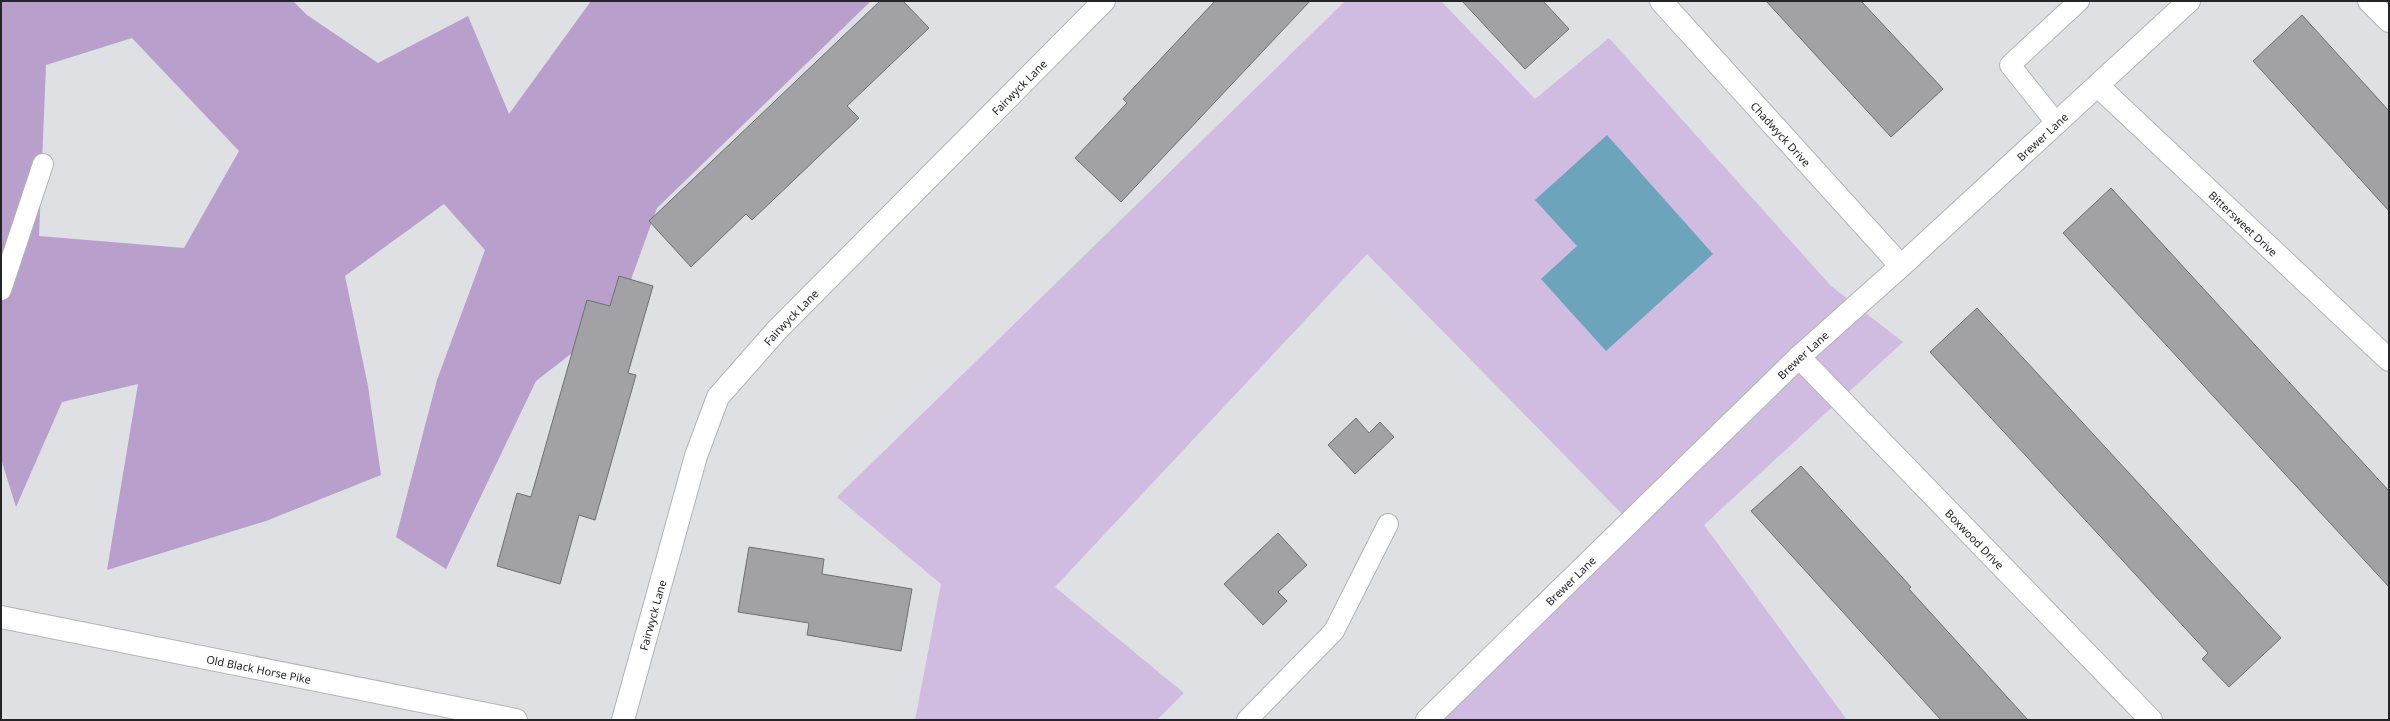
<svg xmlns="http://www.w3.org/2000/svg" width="2390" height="721" font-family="'Noto Sans',sans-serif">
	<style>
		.green { fill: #d0bce0 }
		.forest { fill: #b89fcc; fill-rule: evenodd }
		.water { fill: #6ba4bb }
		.building { fill: #a2a1a6; stroke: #6f6f73 }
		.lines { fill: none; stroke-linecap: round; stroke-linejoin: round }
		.lane-casing { stroke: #b1b3b7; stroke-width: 22 }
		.street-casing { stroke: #b1b3b7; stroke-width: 24 }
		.secondary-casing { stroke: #b1b3b7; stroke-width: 24 }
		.lane { stroke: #fff; stroke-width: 20 }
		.street { stroke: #fff; stroke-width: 22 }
		.secondary { stroke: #fff; stroke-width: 22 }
		.labels { text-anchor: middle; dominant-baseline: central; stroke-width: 4; stroke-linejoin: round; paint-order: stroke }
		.street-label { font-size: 11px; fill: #242527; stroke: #ebedf1 }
	</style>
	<rect width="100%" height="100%" fill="#dee0e4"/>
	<!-- green -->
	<path class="green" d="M1345 1H1441L1535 99 1609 38 1831 286 1903 342 1704 525 1847 720H1442L1628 520 1367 254 1055 587 1184 693 1157 720H915L941 584 837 497Z"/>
	<!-- forest -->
	<path class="forest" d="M1 1H293L307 15 378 63 468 16 509 114 591 1H871L657 208 617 318 536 381 446 569 396 537 437 380 485 250 444 204 345 276 368 386 381 475 266 521 107 570 138 384 62 402 16 507 1 459ZM132 38 239 151 184 248 39 236 46 65Z"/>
	<!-- water -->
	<path class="water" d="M1607 135 1713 254 1606 351 1541 279 1577 246 1535 200Z"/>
	<!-- building -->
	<path class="building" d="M880 1H903L929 28 847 106 859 118 752 220 746 214 691 267 649 221Z
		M1215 1H1310L1121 202 1075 158 1127 103 1123 99Z
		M1462 1H1543L1569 29 1525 69Z
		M1766 1H1861L1943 89 1891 137Z
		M2302 15 2389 111V211L2253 61Z
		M2111 188 2389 491V587L2063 233Z
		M619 276 653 286 628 373 636 375 595 520 579 515 560 584 497 566 517 493 531 497 587 300 610 306Z
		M1977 308 2281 638 2229 687 2202 659 2208 653 1930 352Z
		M1356 418 1369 433 1380 422 1394 437 1355 474 1328 445Z
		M1801 466 1911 587 1909 589 2028 720H1941L1751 511Z
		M1278 533 1307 565 1278 592 1287 601 1263 625 1224 584Z
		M749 547 824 559 822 574 912 589 901 651 807 635 809 623 738 612Z"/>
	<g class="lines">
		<defs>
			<path id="lane" d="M2057 124 2010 65 2079 1
				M1 290 43 164
				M1247 720 1334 631 1388 524"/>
			<g id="street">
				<path id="s1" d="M1661 1 1901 266"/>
				<path d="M2369 1 2389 21"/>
				<path id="s2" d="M2098 86 2389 360"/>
				<path id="s3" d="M1799 357 2151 720"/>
				<path id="s4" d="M623 720 696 456 718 397 777 330 1104 1"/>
				<path id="s5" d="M1427 720 1799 357 1901 266 2189 1"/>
			</g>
			<g id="secondary">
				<path id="s6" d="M1 617 516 720"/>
			</g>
		</defs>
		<!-- lane casing -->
		<use href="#lane" class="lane-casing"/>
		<!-- street casing -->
		<use href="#street" class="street-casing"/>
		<!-- secondary casing -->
		<use href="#secondary" class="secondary-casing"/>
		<!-- lane -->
		<use href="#lane" class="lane"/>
		<!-- street -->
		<use href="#street" class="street"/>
		<!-- secondary -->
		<use href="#secondary" class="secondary"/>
	</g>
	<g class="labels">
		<!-- street labels -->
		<g class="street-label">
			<text stroke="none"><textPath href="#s4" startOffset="769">Fairwyck Lane</textPath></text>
			<text stroke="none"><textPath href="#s1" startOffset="179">Chadwyck Drive</textPath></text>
			<text stroke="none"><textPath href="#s5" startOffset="848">Brewer Lane</textPath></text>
			<text stroke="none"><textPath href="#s2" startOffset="200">Bittersweet Drive</textPath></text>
			<text stroke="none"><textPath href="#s4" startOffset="445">Fairwyck Lane</textPath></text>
			<text stroke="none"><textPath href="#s5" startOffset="524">Brewer Lane</textPath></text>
			<text stroke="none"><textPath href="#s3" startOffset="253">Boxwood Drive</textPath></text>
			<text stroke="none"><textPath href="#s5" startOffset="200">Brewer Lane</textPath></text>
			<text stroke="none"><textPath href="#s4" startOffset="109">Fairwyck Lane</textPath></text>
			<text stroke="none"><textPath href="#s6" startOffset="263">Old Black Horse Pike</textPath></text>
		</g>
	</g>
	<!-- border -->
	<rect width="2390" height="721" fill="none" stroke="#242527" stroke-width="4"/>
</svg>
